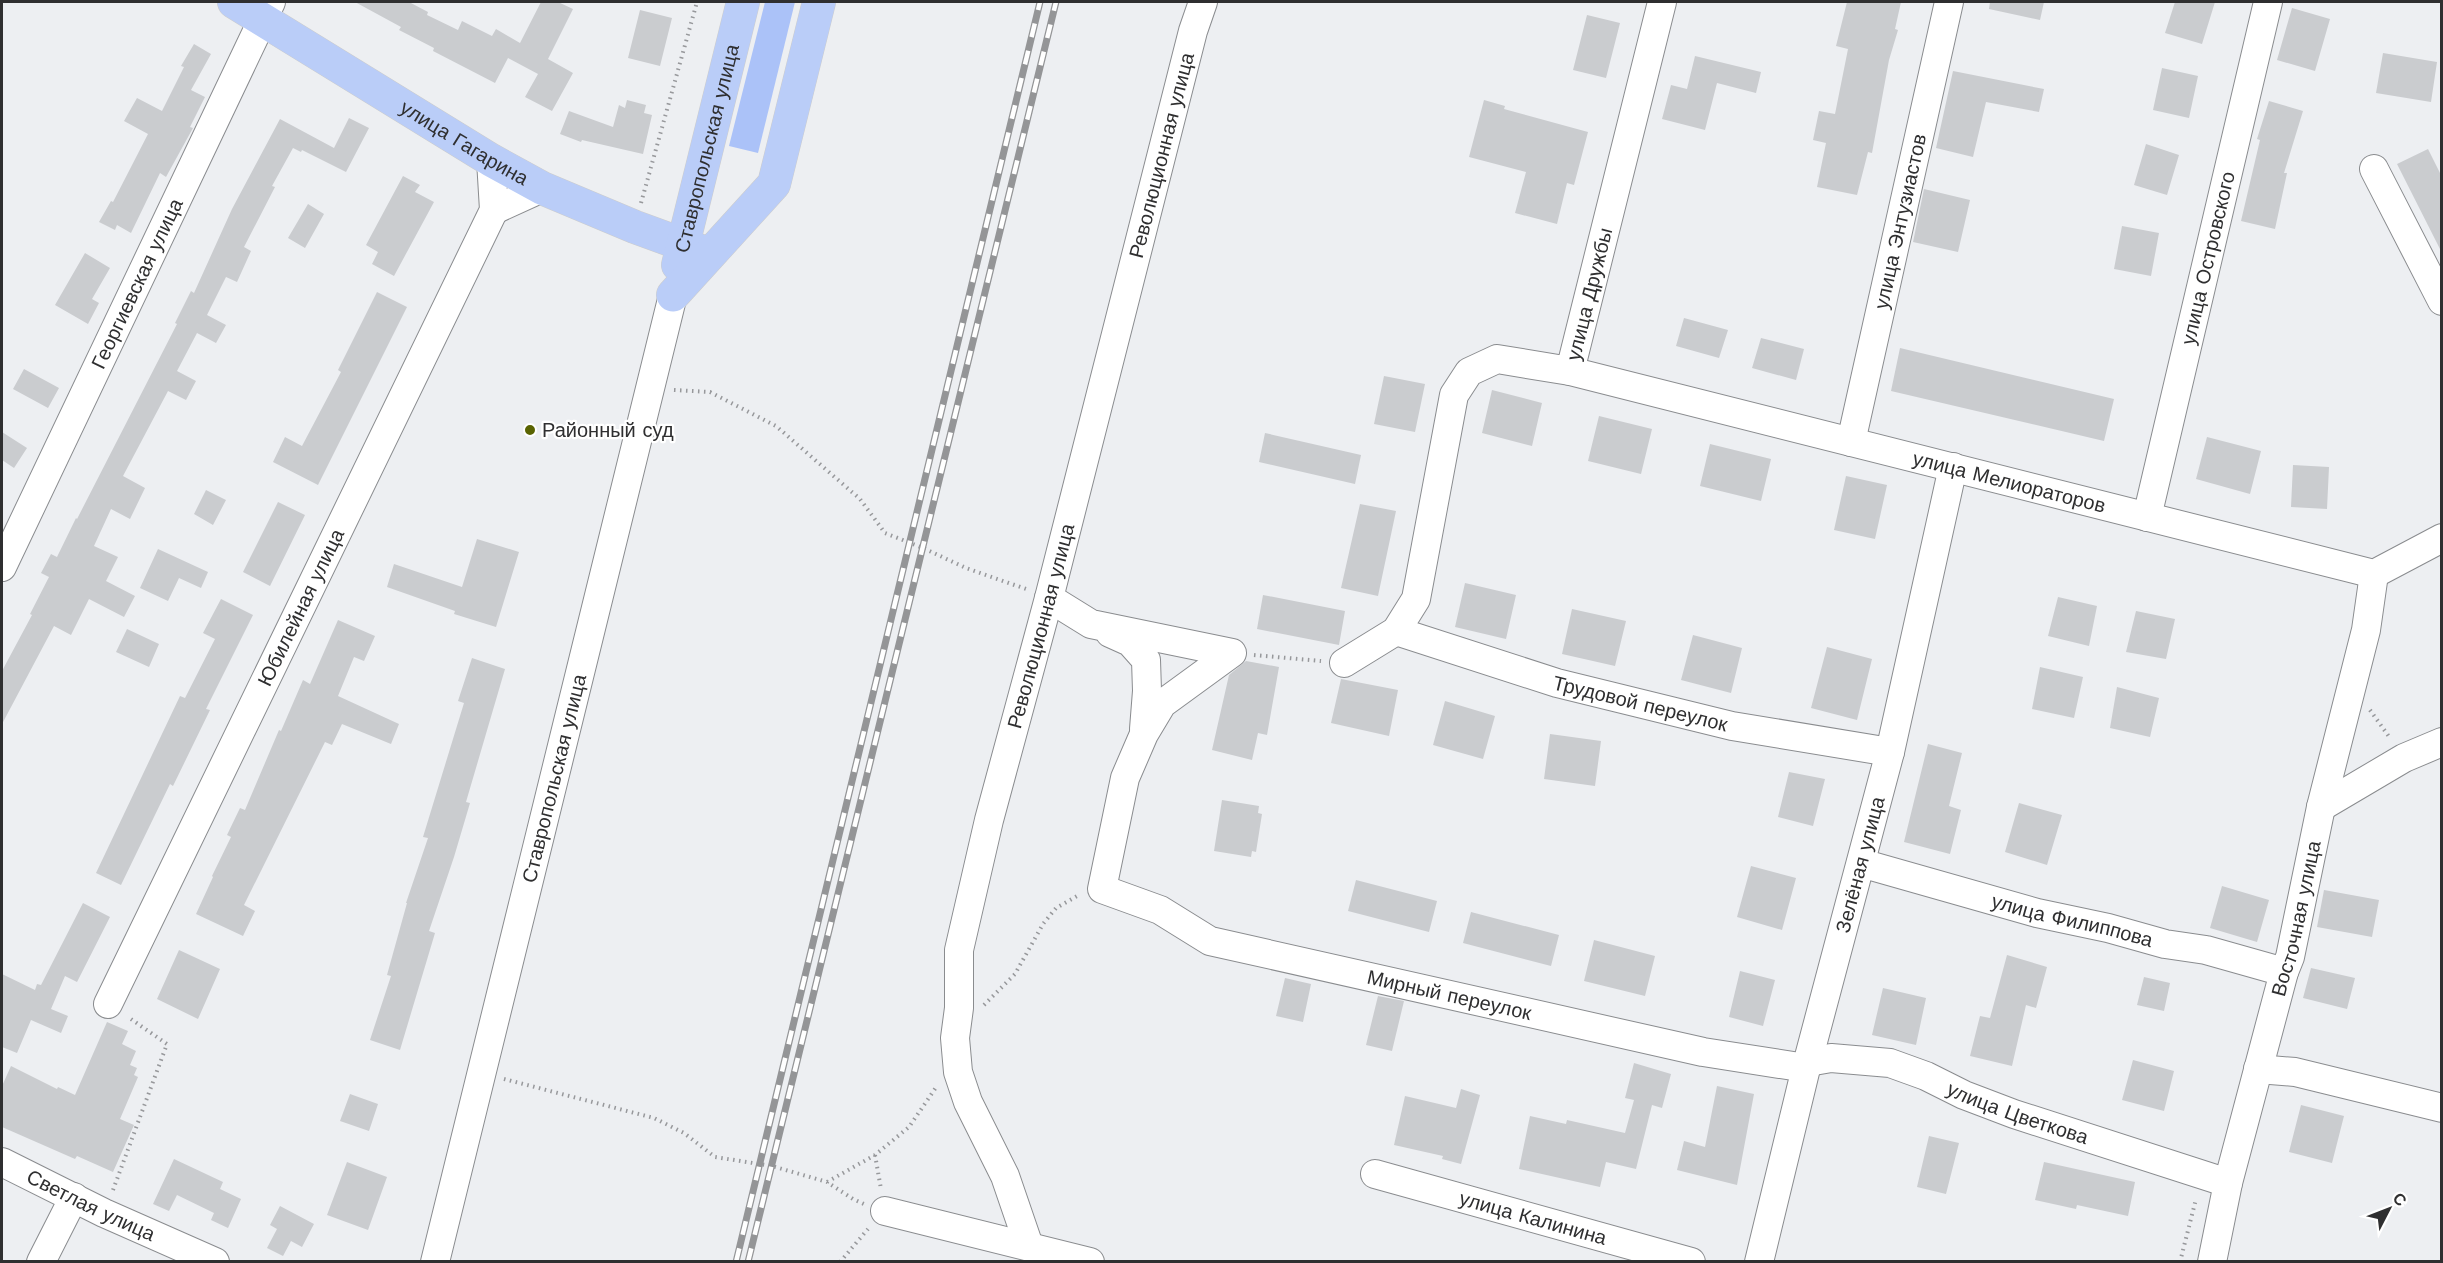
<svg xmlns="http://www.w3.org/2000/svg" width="2443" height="1263" font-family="'Work Sans',sans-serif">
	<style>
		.green { fill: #abc2f8 }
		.building { fill: #cacccf }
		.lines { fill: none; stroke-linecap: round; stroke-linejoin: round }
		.minor-casing { stroke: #8a8c8f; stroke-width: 30 }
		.major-casing { stroke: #cdcdcd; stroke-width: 34 }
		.path { stroke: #97989b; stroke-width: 4; stroke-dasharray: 1.5 4.5; stroke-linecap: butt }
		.minor { stroke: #fff; stroke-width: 28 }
		.major { stroke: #bacdf8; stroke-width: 33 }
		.rail-casing { stroke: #949597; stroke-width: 7 }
		.rail { stroke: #fff; stroke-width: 4.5; stroke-dasharray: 14; stroke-linecap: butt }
		.poi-dot { fill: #596301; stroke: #fff; stroke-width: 2 }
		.labels { text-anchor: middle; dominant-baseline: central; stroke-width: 4.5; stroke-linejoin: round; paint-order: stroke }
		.street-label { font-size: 20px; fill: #2f2f30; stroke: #fff }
		.poi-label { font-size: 20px; fill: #2f2f30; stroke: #fff; text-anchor: start }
	</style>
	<rect width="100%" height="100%" fill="#edeff2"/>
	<!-- green -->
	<path class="green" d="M765 2H795L758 153 729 146Z"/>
	<!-- building -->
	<path class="building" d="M355 2H409L428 12 427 15 458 30 462 21 492 36 496 29 520 43 541 2H558L573 9 548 59 573 73 552 111 525 97 538 74 508 58 495 83 433 51 434 48 399 30 401 27Z
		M1847 2H1901L1895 29 1898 30 1889 60 1872 153 1868 152 1857 195 1817 187 1826 143 1813 140 1819 111 1835 114 1848 49 1836 46Z
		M1990 2H2044L2040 20 1989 9Z
		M2175 2H2215L2202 44 2165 33Z
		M2292 8 2330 19 2315 71 2277 60Z
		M640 10 672 18 660 66 628 58Z
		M1587 15 1620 23 1606 78 1573 70Z
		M194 44 211 54 191 90 205 97 190 127 193 128 166 177 160 173 131 233 117 225 115 230 99 222 111 201 113 202 148 134 124 121 137 98 162 111 184 67 181 66Z
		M2383 53 2437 62 2431 102 2376 93Z
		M1695 56 1761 72 1756 93 1717 83 1705 130 1662 119 1671 85 1687 89Z
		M2162 68 2198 76 2189 118 2153 110Z
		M1953 71 2044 89 2039 112 1986 102 1973 157 1936 148Z
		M627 100 646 105 644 113 652 115 643 154 582 140 581 142 560 134 569 111 613 127 619 105 625 108Z
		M1484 100 1505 106 1504 109 1588 132 1574 185 1567 183 1557 224 1515 213 1526 172 1469 157Z
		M2269 101 2303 111 2284 173H2287L2275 229 2241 221 2260 140 2257 139Z
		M349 118 369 128 346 172 302 150 301 152 293 148 272 186 275 187 244 247 251 251 237 282 226 277 207 315 226 325 216 343 197 333 177 371 196 381 186 400 168 391 123 476 145 488 130 519 111 509 94 546 118 557 106 581 135 596 124 617 89 599 71 635 54 626 2 724V671L32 615 30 614 49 577 41 573 51 554 57 557 76 518 77 519 177 324 175 323 191 291 194 293 232 209 280 119 334 148Z
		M2146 144 2179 155 2167 195 2134 185Z
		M2428 149 2442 177V253L2397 164Z
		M403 176 420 185 415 192 434 202 394 276 372 264 378 252 366 245Z
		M1924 189 1970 200 1958 252 1913 242Z
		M308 204 324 214 305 248 288 238Z
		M2122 226 2159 233 2151 276 2114 269Z
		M85 253 110 268 92 299 99 303 88 324 55 305Z
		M377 292 407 307 318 485 273 462 285 437 302 446 341 372 338 370Z
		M1684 318 1728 330 1719 358 1676 346Z
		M1761 338 1804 349 1796 380 1752 368Z
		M1900 348 2114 399 2104 441 1891 391Z
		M24 369 59 388 48 408 13 389Z
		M1384 376 1425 384 1415 432 1374 424Z
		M1492 390 1542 403 1532 446 1482 433Z
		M1599 416 1652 429 1641 474 1588 461Z
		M2 432 27 448 14 468 2 460Z
		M1265 433 1361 455 1355 484 1259 462Z
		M2207 437 2261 451 2250 494 2196 479Z
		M1710 444 1771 459 1761 501 1700 486Z
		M2293 465 2329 467 2327 509 2291 507Z
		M1846 476 1887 485 1875 539 1834 530Z
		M206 490 226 500 213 525 194 514Z
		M278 502 305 515 270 586 243 572Z
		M1360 504 1396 511 1378 596 1341 588Z
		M477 539 519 552 496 627 454 614 455 611 387 587 394 564 462 587Z
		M158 549 208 572 201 588 179 578 168 601 140 588Z
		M1465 583 1516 595 1506 639 1455 627Z
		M1263 595 1345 611 1339 645 1257 629Z
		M2058 597 2097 606 2089 646 2048 636Z
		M221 599 253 615 206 709 210 710 173 786 170 784 121 885 96 873 180 696 185 698 215 639 203 633Z
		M1572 609 1626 621 1615 666 1562 654Z
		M2136 611 2175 619 2166 659 2126 652Z
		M338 620 375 636 364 661 354 657 338 696 399 724 391 744 342 724 332 745 325 742 244 905 255 911 243 936 196 914 213 877 212 876 231 837 227 835 240 808 245 810 279 730 281 731 303 680 310 684Z
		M127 629 159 644 149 667 116 652Z
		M1693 635 1742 648 1731 693 1681 680Z
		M1827 647 1872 659 1857 720 1811 708Z
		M472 658 505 669 466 802 470 803 454 857 429 931 435 933 400 1050 370 1040 391 976 387 975 407 903H406L428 838 423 837 464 703 458 701Z
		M1246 661 1279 667 1267 735 1258 733 1252 760 1212 750 1229 675Z
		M2040 667 2083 677 2074 718 2032 709Z
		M1341 679 1398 690 1389 736 1331 723Z
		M2117 687 2159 698 2150 737 2110 728Z
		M1445 701 1495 716 1483 759 1433 745Z
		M1550 734 1601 741 1595 786 1544 779Z
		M1928 744 1962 753 1949 806 1961 810 1950 854 1904 842Z
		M1789 772 1825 779 1813 826 1778 817Z
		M1222 800 1259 806 1258 813 1262 814 1256 852 1252 851 1251 857 1214 851Z
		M2019 803 2062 815 2047 865 2005 852Z
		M1751 866 1796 878 1782 930 1737 917Z
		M1356 880 1437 901 1429 932 1348 911Z
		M2222 886 2269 900 2257 942 2210 928Z
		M2324 890 2379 900 2372 937 2317 927Z
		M83 903 110 917 77 982 65 976 51 1009 68 1016 61 1033 31 1020 17 1053 2 1047V974L35 990 37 984 41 985Z
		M1471 912 1559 935 1551 966 1463 943Z
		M1594 940 1655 956 1645 996 1584 981Z
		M179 950 220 969 198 1019 157 999Z
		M2007 955 2047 967 2036 1008 2026 1005 2012 1066 1970 1056 1980 1016 1990 1018Z
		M2311 968 2355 978 2347 1009 2303 998Z
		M1740 971 1775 980 1763 1026 1729 1017Z
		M2144 977 2170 983 2164 1011 2137 1005Z
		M1285 978 1311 984 1303 1022 1276 1016Z
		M1883 988 1926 998 1916 1045 1872 1035Z
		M1378 996 1404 1001 1392 1051 1366 1045Z
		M107 1022 128 1031 122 1044 136 1051 130 1065 137 1068 134 1075 138 1077 120 1119 134 1125 113 1172 77 1156 75 1159 2 1127V1086L11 1066 57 1089 58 1087 75 1095Z
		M2133 1060 2174 1071 2164 1111 2122 1100Z
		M1634 1063 1671 1074 1662 1108 1652 1105 1636 1169 1606 1162 1600 1187 1519 1169 1530 1116 1566 1124 1567 1120 1625 1133 1634 1100 1625 1098Z
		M1717 1086 1754 1094 1737 1185 1677 1170 1684 1141 1705 1147Z
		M1461 1089 1480 1095 1461 1164 1442 1159 1443 1156 1394 1145 1405 1096 1456 1108Z
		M350 1094 378 1104 369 1131 340 1121Z
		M2301 1105 2344 1116 2332 1163 2289 1152Z
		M1929 1136 1959 1143 1946 1194 1917 1187Z
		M174 1159 223 1182 220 1189 241 1199 228 1228 211 1220 214 1213 177 1195 169 1211 153 1204Z
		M347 1162 387 1177 368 1230 327 1215Z
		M2044 1162 2135 1182 2128 1216 2077 1205 2076 1209 2035 1200Z
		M280 1206 314 1224 302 1247 291 1241 283 1256 267 1248 277 1229 270 1225Z"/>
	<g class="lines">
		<defs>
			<g id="minor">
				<path d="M2374 169 2442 301"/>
				<path d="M494 210 542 188"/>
				<path id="s1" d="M1570 371 2374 574 2442 538"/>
				<path id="s2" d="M1851 442 1949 2"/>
				<path id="s3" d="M2147 517 2268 2"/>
				<path id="s4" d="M2 567 271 2"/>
				<path id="s5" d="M1049 598 1091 624 1232 653 1162 704 1144 734 1125 778 1102 889 1160 910 1210 941 1703 1052 1806 1068"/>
				<path id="s6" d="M1396 631 1557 683 1732 726 1890 752"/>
				<path d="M1110 633 1130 642 1146 660 1147 691 1144 729"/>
				<path id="s7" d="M1344 663 1396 631 1416 599 1454 395 1469 372 1497 359 1570 371 1662 2"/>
				<path d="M2321 807 2404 758 2442 742"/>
				<path id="s8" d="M1861 863 2037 913 2108 928 2165 944 2206 950 2284 972"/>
				<path id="s9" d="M108 1004 494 210 491 160"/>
				<path id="s10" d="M1808 1062 1831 1058 1890 1063 1926 1076 1964 1095 2014 1114 2228 1183"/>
				<path d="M2258 1069 2295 1072 2442 1108"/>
				<path id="s11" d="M2 1162 104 1213 215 1262"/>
				<path id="s12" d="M1375 1174 1691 1262"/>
				<path d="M885 1211 1090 1262"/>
				<path id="s13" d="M1029 1246 1005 1176 968 1102 958 1072 955 1038 959 1008V950L989 820 1049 598 1193 31 1203 2"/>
				<path d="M41 1262 74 1197"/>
				<path id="s14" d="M435 1262 673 295"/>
				<path id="s15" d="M1759 1262 1806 1068 1890 752 1953 467"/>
				<path id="s16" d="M2212 1262 2228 1183 2284 972 2290 957 2321 807 2366 630 2374 574"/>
			</g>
			<g id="major">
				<path id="s17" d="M234 2 491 160 542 188 635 227 709 254"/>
				<path id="s18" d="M678 265 743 2"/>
				<path d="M673 295 774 184 819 2"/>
			</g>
		</defs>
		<!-- minor casing -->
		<use href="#minor" class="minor-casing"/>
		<!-- major casing -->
		<use href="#major" class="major-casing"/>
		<!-- path -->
		<path class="path" d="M641 203 697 2
			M674 390 710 392 776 426 860 499 885 533 923 548 966 568 1026 589
			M1254 655 1321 661
			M2370 710 2390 738
			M984 1005 1015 974 1043 924 1056 908 1079 895
			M504 1079 654 1118 684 1133 715 1157 772 1166 827 1182 853 1199 864 1204
			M875 1155 881 1189
			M827 1182 875 1155 909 1127 937 1086
			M113 1190 167 1044 128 1017
			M840 1262 868 1229
			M2180 1262 2196 1199"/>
		<!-- minor -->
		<use href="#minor" class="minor"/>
		<!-- major -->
		<use href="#major" class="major"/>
		<defs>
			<path id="rail" d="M736 1262 1040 2
				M748 1262 1056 2"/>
		</defs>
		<!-- rail casing -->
		<use href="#rail" class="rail-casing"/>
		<!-- rail -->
		<use href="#rail" class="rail"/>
	</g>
	<!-- markers -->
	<circle class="poi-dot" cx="530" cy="430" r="6"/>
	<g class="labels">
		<!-- street labels -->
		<g class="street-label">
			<text stroke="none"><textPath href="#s17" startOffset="270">улица Гагарина</textPath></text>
			<text stroke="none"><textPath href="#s18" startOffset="120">Ставропольская улица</textPath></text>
			<text stroke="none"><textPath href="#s13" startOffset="1131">Революционная улица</textPath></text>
			<text stroke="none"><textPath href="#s2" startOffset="226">улица Энтузиастов</textPath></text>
			<text stroke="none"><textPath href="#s3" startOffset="266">улица Островского</textPath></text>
			<text stroke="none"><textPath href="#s4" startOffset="314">Георгиевская улица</textPath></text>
			<text stroke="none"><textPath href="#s7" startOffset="518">улица Дружбы</textPath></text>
			<text stroke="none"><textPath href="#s1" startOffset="453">улица Мелиораторов</textPath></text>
			<text stroke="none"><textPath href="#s9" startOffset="441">Юбилейная улица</textPath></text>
			<text stroke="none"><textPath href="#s13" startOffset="645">Революционная улица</textPath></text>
			<text stroke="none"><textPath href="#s6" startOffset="255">Трудовой переулок</textPath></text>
			<text stroke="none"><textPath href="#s14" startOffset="498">Ставропольская улица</textPath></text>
			<text stroke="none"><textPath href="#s15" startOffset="410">Зелёная улица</textPath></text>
			<text stroke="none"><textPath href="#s16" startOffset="354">Восточная улица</textPath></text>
			<text stroke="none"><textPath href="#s8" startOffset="219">улица Филиппова</textPath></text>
			<text stroke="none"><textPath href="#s5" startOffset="842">Мирный переулок</textPath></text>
			<text stroke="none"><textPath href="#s10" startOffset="220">улица Цветкова</textPath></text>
			<text stroke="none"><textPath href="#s11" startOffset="99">Светлая улица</textPath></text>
			<text stroke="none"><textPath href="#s12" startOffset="164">улица Калинина</textPath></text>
		</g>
		<!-- poi labels -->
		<g class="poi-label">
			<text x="542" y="430">Районный суд</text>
		</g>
	</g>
	<!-- border -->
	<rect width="2443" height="1263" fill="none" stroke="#2f2f30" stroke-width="6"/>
	<!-- north arrow -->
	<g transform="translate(2389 1209) rotate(48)" stroke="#ffffff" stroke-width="4.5" paint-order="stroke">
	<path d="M0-4.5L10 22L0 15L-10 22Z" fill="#2f2f30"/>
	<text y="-9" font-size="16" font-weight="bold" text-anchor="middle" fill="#2f2f30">С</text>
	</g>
</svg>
